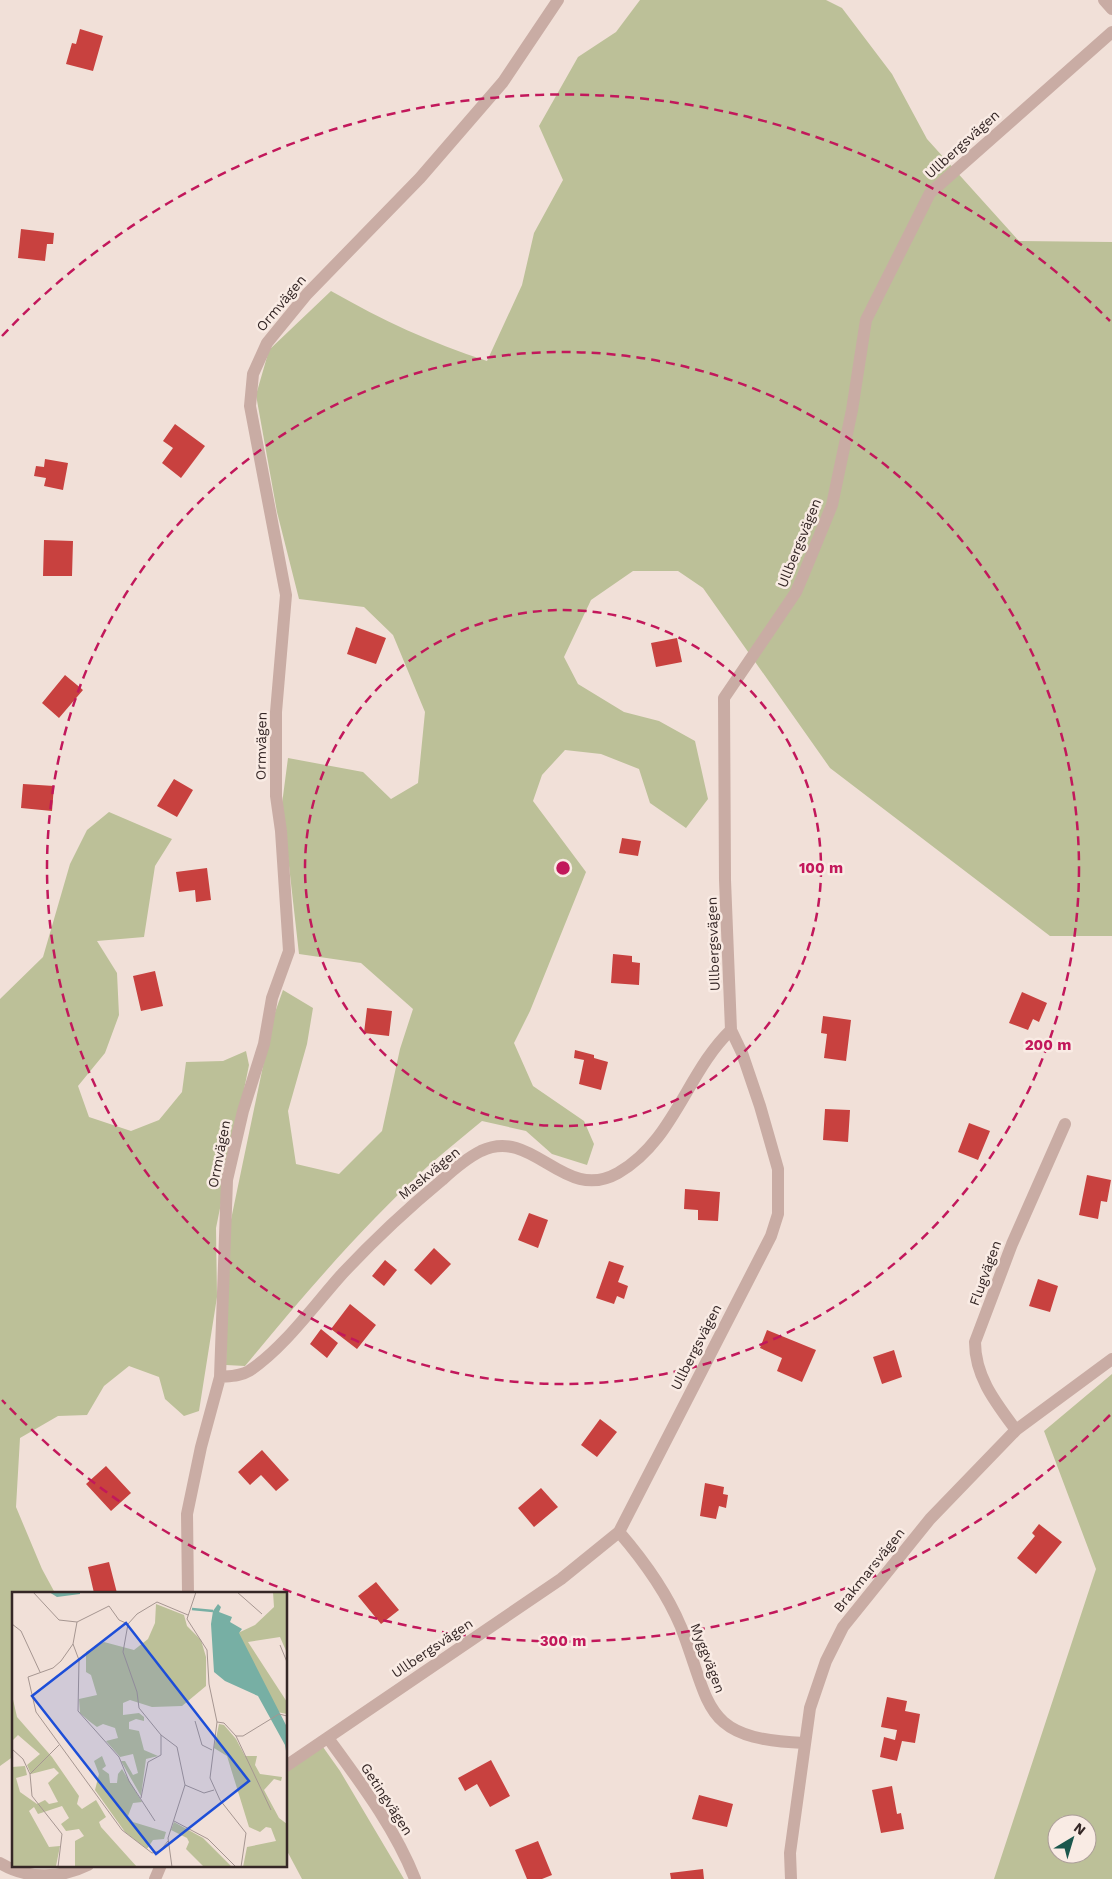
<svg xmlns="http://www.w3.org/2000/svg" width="1112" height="1879" font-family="'Work Sans',sans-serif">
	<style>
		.green { fill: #bcc098; fill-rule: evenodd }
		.building { fill: #c8413f }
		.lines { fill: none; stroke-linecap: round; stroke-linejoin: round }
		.minor { stroke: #c9aca4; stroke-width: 12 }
		.ring { fill: none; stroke: #c2185b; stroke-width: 2.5; stroke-dasharray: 9 6 }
		.labels { text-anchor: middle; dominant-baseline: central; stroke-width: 5; stroke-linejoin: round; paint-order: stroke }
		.street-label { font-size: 14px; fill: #352726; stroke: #f9ebe4 }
		.inset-river { fill: none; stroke: #77afa4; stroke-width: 2.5 }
		.inset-road { fill: none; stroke: #a69691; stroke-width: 1 }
		.view { fill: #1d4ed8; fill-opacity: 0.15; stroke: #1d4ed8; stroke-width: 2.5 }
		.inset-edge { fill: none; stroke: #352726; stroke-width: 2.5 }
		.centre { fill: #c2185b; stroke: #f9ebe4; stroke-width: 2.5 }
		.ring-label { font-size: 15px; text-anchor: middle; font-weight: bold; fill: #c2185b; stroke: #f9ebe4; stroke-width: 5; stroke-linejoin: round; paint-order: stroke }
	</style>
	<rect width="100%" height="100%" fill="#f1e0d8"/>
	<!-- green -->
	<path class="green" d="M640 0H826L842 8 892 74 927 139 1019 241 1112 242V936H1050L830 768 703 588 678 571H633L591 600 564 657 578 684 624 712 659 721 695 741 708 799 686 828 650 803 639 769 601 754 565 750 542 775 533 801 586 872 530 1011 514 1043 533 1086 584 1121 594 1144 587 1165 552 1154 526 1131 482 1121C464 1136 445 1151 427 1167 361 1228 302 1297 245 1366L226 1365 228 1234 273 1018 283 990 313 1008 307 1044 288 1111 296 1164 339 1174 382 1131 400 1049 413 1009 361 963 299 954 282 804 288 758 363 772 391 799 418 783 425 712 393 635 364 607 299 599 277 512 256 395 269 350 331 291C382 320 431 343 487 361L522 285 534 233 563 180 539 126 578 57 616 32Z
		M109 812 172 839 155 866 144 937 97 941 117 973 119 1015 105 1053 78 1086 89 1117 131 1131 159 1120 182 1092 186 1062 223 1061 246 1051 249 1065 216 1228 217 1297 199 1411 184 1416 165 1399 159 1377 129 1366 104 1386 87 1415 58 1416 20 1438 16 1507 42 1569 55 1593H14V1756L0 1766V999L43 957 70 864 87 830Z
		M1112 1374V1879H994L1096 1569 1044 1431ZM1057 1824H1087V1854H1057Z
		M323 1747 340 1771 404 1879H302L286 1849V1765Z"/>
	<!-- building -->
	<path class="building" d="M80 29 103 36 93 71 66 64 72 43 76 44Z
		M21 229 54 233 53 244H47L45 261 18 258Z
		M175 424 205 446 181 478 162 463 173 448 163 441Z
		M45 459 68 463 63 490 44 486 46 478 34 476 36 466 44 467Z
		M44 540 73 541 72 576H43Z
		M356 627 386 638 376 664 347 654Z
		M677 638 682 662 656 667 651 643Z
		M65 675 83 690 59 718 42 703Z
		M174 779 193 790 177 817 157 806Z
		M23 784 54 786 52 811 21 808Z
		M622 838 641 841 638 856 619 853Z
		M207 868 211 900 196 902 195 890 179 892 176 872Z
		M613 954 632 956V962L640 963 639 985 611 983Z
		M155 971 163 1006 141 1011 133 976Z
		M1022 992 1047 1003 1039 1022 1033 1019 1028 1030 1009 1023Z
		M367 1008 392 1011 389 1036 364 1033Z
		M823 1016 851 1020 846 1061 824 1058 827 1034 821 1033Z
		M575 1050 594 1055V1058L608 1062 601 1090 579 1084 584 1060 574 1058Z
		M825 1109 850 1110 848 1142 823 1140Z
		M969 1123 990 1131 978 1160 958 1152Z
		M1087 1175 1111 1180 1107 1202 1101 1201 1098 1219 1079 1215Z
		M685 1189 720 1192 718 1221 698 1220V1210L684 1209Z
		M529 1213 548 1220 538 1248 518 1240Z
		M434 1248 451 1264 431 1285 414 1270Z
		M385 1260 397 1270 384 1286 372 1276Z
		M609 1261 624 1266 618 1282 628 1286 624 1299 617 1296 614 1304 596 1298Z
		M1038 1279 1058 1286 1050 1312 1029 1306Z
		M350 1304 376 1325 357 1349 331 1329Z
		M321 1329 338 1343 327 1358 310 1344Z
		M767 1330 816 1350 802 1382 777 1371 782 1358 760 1348Z
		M894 1350 902 1377 882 1384 873 1357Z
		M600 1419 617 1432 597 1457 581 1445Z
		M262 1450 289 1480 276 1491 261 1475 250 1485 238 1472Z
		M106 1466 131 1493 111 1511 86 1484Z
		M705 1483 724 1487 723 1494 728 1495 726 1508 719 1506 716 1519 700 1516Z
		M541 1488 558 1507 534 1527 518 1508Z
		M1039 1524 1062 1542 1036 1574 1017 1558 1035 1536 1032 1533Z
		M109 1562 117 1593H94L88 1567Z
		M376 1582 399 1610 381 1624 358 1596Z
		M887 1697 907 1701 905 1711 920 1714 915 1743 902 1741 897 1761 880 1757 884 1737 895 1740 897 1730 881 1727Z
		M491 1760 510 1796 490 1807 477 1784 465 1791 458 1778Z
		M892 1786 897 1814 901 1813 904 1829 881 1833 872 1790Z
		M699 1795 733 1804 727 1827 692 1819Z
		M538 1841 552 1875 542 1879H527L515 1850Z
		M703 1869 704 1879H671L670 1873Z"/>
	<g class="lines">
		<!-- minor -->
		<path class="minor" d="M1104 0 1112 9
			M220 1377C230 1376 241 1376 249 1371 284 1348 315 1304 343 1273 374 1240 407 1209 442 1180 454 1169 467 1158 481 1151 534 1126 563 1204 618 1173 674 1141 687 1072 731 1030
			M1016 1430C996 1403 975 1377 975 1342L1012 1244 1065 1124
			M619 1532C644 1561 666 1591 681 1627 712 1708 702 1739 804 1743
			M188 1593 187 1514 201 1447 220 1377 227 1180 243 1111 264 1044 272 998 289 951 281 831 276 796V712L286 595 250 406 253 374 267 343 307 294 420 178 503 82 558 0
			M328 1738C360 1782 395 1828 415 1879
			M286 1766 561 1579 619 1532 771 1236 778 1214V1169L760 1106 742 1053 731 1030 725 880 724 698 796 592 805 571 832 505 852 410 866 320 930 193 1112 32
			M0 1863C26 1879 60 1879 88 1865
			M155 1879 161 1865
			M791 1879 790 1853 810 1708 826 1661 843 1627 930 1519 1016 1430 1112 1359"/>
	</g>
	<!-- distance rings -->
	<g class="ring">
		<circle cx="563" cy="868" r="258"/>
		<circle cx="563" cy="868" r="516"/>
		<path d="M1110 1415A773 773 0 0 1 2 1400M2 336A773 773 0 0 1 1110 321"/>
	</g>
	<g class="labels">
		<!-- street labels -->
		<g class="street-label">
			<text transform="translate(962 144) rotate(-42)">Ullbergsvägen</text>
			<text transform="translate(281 303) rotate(-50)">Ormvägen</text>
			<text transform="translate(799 543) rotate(-68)">Ullbergsvägen</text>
			<text transform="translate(261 746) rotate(-89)">Ormvägen</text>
			<text transform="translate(713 944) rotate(-92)">Ullbergsvägen</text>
			<text transform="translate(219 1154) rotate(-79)">Ormvägen</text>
			<text transform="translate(429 1173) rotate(-39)">Maskvägen</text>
			<text transform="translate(985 1273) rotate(-70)">Flugvägen</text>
			<text transform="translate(696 1347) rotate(-63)">Ullbergsvägen</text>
			<text transform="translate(869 1570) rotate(-51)">Brakmarsvägen</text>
			<text transform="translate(432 1648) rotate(-34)">Ullbergsvägen</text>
			<text transform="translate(708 1658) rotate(69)">Myggvägen</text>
			<text transform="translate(387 1799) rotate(57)">Getingvägen</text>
		</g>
	</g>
	<!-- overview -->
	<g transform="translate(12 1592)">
		<rect width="275" height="275" fill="#f1e0d8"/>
		<path d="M261 0H275V61L268 45 236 50 275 110V122L265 120 226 41 243 33 262 15ZM144 12 172 23 175 34 189 48 194 65V94L170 114 140 115 118 108 111 111V123L127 121 132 125V129L124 127 117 130V137L127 139 132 158 146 164 134 167 129 204 109 169H113L121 183 126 181 121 162 108 165 94 149 106 146 103 136 91 132 85 135 77 129 68 121 67 107 85 103 79 83 74 80V60L92 50 122 58 136 47 143 31ZM0 103 5 125 40 165 67 204 65 212 70 217 84 208 94 225 87 230 89 235 125 275H63V249L72 244 67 237 54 239 49 232 57 226 50 214 26 222 22 215 17 219 37 255 48 254 44 274 0 275V175L13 174 15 183 4 186 8 200 25 212 33 208 37 212 46 210 36 191 47 181 42 176 19 182 15 173 28 162 6 143 0 149ZM207 132 212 133 224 147 233 164H245L243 173 248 182 270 185 269 189 262 187 252 198 267 226 275 232V275H231L235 255 264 249 259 236 254 235 248 240 237 235 215 164 202 156ZM90 164 94 174 90 177 97 182 98 191H105L106 182 110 177 130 210 121 211 116 224 121 230 154 240 152 247 141 248 135 257 113 240 83 198 87 182 82 169ZM162 230 191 246 220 275H192L174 257 177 250 175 246 159 238Z" fill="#bcc098"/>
		<path d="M37 0H68V2L45 5ZM206 12 209 15 207 20 220 25 218 30 230 37 227 41 275 135V165L273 153 246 104 213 89 202 80 199 32 201 19Z" fill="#77afa4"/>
		<path class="inset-river" d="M180 17 201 19"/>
		<path class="inset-road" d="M21 0 47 28 65 30 97 14 107 28 116 32M184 0 175 27 195 58 197 92 205 130 198 186 208 208 234 241 229 275M225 0 250 22M65 30 61 52 49 69 41 76 16 85 24 120 110 238 140 261 148 259 156 249M0 32 9 39 28 80M116 32 111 60 125 100 127 116 149 143 165 155 173 193 156 246 160 275M116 32 125 22 145 10 176 23M61 52 67 68 66 119 107 165 117 189 143 229M268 53 275 70M183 129 190 153 200 158M205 130 212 131 224 144 259 218M224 144H231L267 122 275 124M0 157 11 167 18 182 20 204 50 242 46 275M18 182 47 153M173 193 192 201 202 198M129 206 136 170 149 163V143M162 229 196 247 224 275"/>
		<path class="view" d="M114 31 237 189 144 262 20 104Z"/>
		<rect width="275" height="275" class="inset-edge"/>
	</g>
	<circle cx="563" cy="868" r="8" class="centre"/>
	<g class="ring-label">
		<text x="821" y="873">100 m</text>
		<text x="1048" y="1050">200 m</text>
		<text x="563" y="1646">300 m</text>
	</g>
	<!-- north arrow -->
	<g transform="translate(1072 1839) rotate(38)"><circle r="24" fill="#f9ebe4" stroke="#ab9d98"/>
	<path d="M0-4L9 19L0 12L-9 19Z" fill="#1b574d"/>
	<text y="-8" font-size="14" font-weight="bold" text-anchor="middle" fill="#352726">N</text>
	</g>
</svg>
